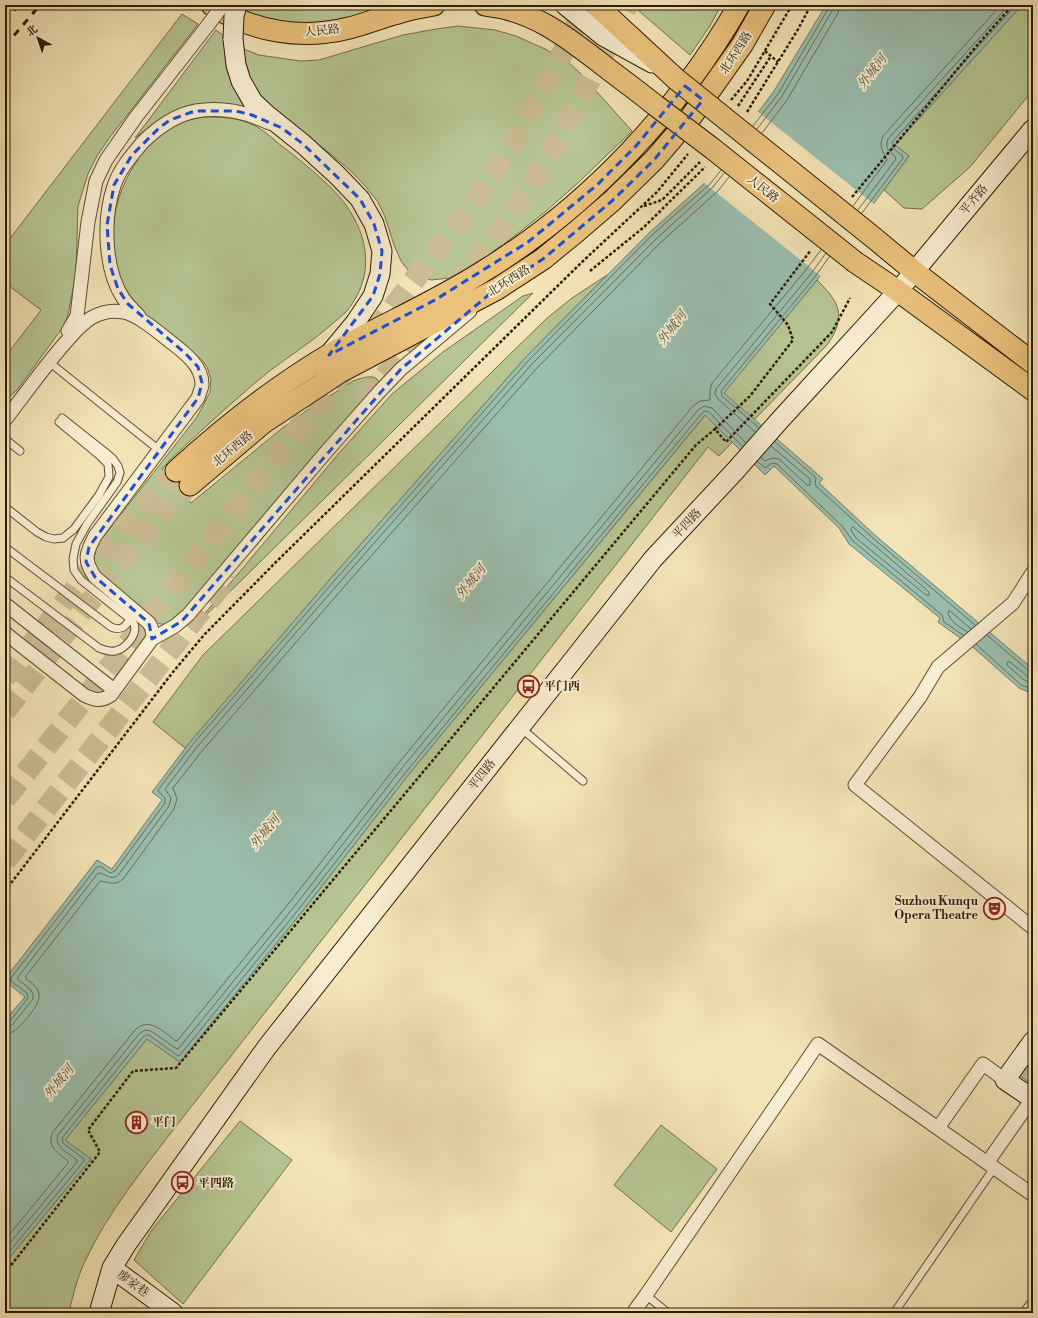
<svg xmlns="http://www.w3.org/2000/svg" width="1038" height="1318" font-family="'Libre Bodoni','Noto Serif SC',serif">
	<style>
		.green { fill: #b6c592; stroke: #72704b }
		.water { fill: #9bbfaf; stroke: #6f7e6b }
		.pier { fill: #f3e4b7 }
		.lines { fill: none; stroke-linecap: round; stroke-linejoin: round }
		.shore { stroke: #646e5a; stroke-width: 1 }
		.primary-tunnel { stroke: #cbbc93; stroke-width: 21; stroke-dasharray: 21 10; stroke-linecap: butt }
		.highway-tunnel { stroke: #cbbc93; stroke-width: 22; stroke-dasharray: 22 11; stroke-linecap: butt }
		.lane-casing { stroke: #5e4e31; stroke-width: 9 }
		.street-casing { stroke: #5e4e31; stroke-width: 15 }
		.secondary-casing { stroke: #2d1c04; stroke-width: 21 }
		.primary-casing { stroke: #2d1c04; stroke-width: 23 }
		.path { stroke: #2d1c04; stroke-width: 2.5; stroke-dasharray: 3 2; stroke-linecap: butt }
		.lane { stroke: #f7edd0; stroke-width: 7 }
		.street { stroke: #f7edd0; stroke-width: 13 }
		.secondary { stroke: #f7edd0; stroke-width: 19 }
		.primary { stroke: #eac27c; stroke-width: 21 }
		.rail { stroke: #2d1c04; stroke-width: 3; stroke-dasharray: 7 7; stroke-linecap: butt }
		.street-bridge-casing { stroke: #5e4e31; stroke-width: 15; stroke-linecap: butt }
		.secondary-bridge-casing { stroke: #2d1c04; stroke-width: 21; stroke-linecap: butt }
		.primary-bridge-casing { stroke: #2d1c04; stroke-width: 23; stroke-linecap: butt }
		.street-bridge { stroke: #f7edd0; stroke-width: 13 }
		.secondary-bridge { stroke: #f7edd0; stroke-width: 19 }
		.primary-bridge { stroke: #eac27c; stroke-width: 21 }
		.marked { fill: none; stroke: #1d4ed8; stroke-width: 3; stroke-dasharray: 8 5; stroke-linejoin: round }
		.labels { text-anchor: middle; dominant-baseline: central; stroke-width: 4; stroke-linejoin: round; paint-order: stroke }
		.street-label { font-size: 12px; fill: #2d1c04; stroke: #f7edd0 }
		.poi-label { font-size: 12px; font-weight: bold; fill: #2d1c04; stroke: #f7edd0; text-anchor: start }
		.water-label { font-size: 13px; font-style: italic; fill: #545540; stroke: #f7edd0 }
	</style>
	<rect width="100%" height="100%" fill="#f3e4b7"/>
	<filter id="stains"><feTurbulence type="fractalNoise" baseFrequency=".005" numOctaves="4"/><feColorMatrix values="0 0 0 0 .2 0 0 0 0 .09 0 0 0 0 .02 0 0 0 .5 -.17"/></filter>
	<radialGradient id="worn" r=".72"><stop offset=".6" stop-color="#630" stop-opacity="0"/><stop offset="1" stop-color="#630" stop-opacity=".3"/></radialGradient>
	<!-- green -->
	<path class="green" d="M248 5H390L344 19 326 23 280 22 245 12Z
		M632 5H721L710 26 690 55Z
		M1022 5H1033V90L970 167 922 209 904 208 884 190 909 156 895 145Z
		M182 14 198 24 110 137 97 156 88 174 78 206 76 272 68 315 63 327 17 390 5 401V357L41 310 5 283V245Z
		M458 26 495 30 516 36 545 49 567 61 580 73 632 131 578 183 545 212 512 238 467 270 450 278 431 280 413 274 407 269 401 261 394 245 385 217 378 202 366 187 351 171 328 152 256 97 238 45 246 50 259 55 300 61 319 60 403 35 436 29Z
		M216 30 224 36 252 110 236 107 155 123 135 138Z
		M203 117C219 117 236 117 251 124 261 128 270 136 278 143 294 155 310 168 325 182 363 216 383 268 346 312 342 316 337 320 332 324 312 342 289 356 267 373 245 391 223 411 201 431 188 443 174 455 162 469L191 503 280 430 306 411 353 381C362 378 376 372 380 384L333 434 183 612C173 620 167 628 154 622L102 579 95 567 94 556 104 536 197 417 210 392 211 379 207 367 202 360C183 343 141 318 129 297 102 250 110 198 141 155 149 145 160 133 172 127 182 121 193 119 203 117Z
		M607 275 525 358 331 578 185 748 153 722 203 655 546 319 572 298Z
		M817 280C839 302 847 315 828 344L719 456 708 447 173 1130C142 1171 109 1211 87 1257 78 1275 73 1294 69 1313H5V1263L91 1159 65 1140 147 1039 180 1062 301 913 409 774Z
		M533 293 191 630 340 452 392 394 443 352 523 296Z
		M1033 1049V1085L1016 1073Z
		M240 1121 292 1160 183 1304 134 1260 151 1231Z
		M661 1125 717 1169 671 1232 614 1185Z"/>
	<!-- water -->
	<path class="water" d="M826 5H1022L895 145 909 156 817 280 724 393 823 479 819 483 876 536 1033 669V694L1019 688 974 648 938 622 940 618 849 544 839 528 774 466 765 475 705 415 409 774 301 913 180 1062 147 1039 65 1140 91 1159 5 1263V1020L25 997 5 981V979L97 860 112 869 162 800 152 792 190 742 331 578 525 358 650 232 707 181 774 91Z"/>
	<!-- pier -->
	<path class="pier" d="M757 111 875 205 822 277 703 182Z"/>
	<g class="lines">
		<!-- shore -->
		<path class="shore" d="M753 126 778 94 828 9 829 5
			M757 129 782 96 832 11 834 5
			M762 133 787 100 838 13 840 5
			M853 206 887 160C883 151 878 146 883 136L1001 5
			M858 210 896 159C893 151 883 151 888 139L1009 5
			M862 213 903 158 902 155C897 152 890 148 893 141L1016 5
			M759 428 722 396 721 391 814 278 830 256
			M755 432 718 399 715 394 716 389 810 275 826 253
			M775 442 816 478 815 484 817 487 874 539 975 625
			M761 458 765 461 772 458 779 459 807 485H810V479L771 446
			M757 461 765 468 772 463 777 464 842 526 853 541 942 615 944 622 963 635
			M853 527 929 592V595H926L856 538 851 530Z
			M967 632C959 626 948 621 948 611H950L971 629
			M987 635 1029 671 1033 672
			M976 644 1021 685 1033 689
			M1033 677 1027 676 1010 662H1007V665L1024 680 1033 684
			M5 1022 10 1021 28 998 27 993 11 981V978L97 867 100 866 110 873 115 871 165 803V798L159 792 158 790 193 744 335 580 528 361 652 235 710 184 721 170
			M5 1027H9L13 1024 33 999C34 989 25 985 18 980V977L98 873C106 873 111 882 119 874L169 806 171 798 165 789 197 747 338 584 532 364 656 239 713 187 724 173
			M5 1033C8 1033 11 1033 14 1031 22 1026 40 1004 39 996 39 987 32 983 26 979V976L100 881C110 882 114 887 124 878L174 809 177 799 173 788 202 751 343 588 536 369 660 243 718 191 729 177
			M5 1240 68 1163V1161C58 1153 46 1146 53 1132L135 1030C149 1016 164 1032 176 1041L178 1040 289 903 397 765 693 406 700 401 710 400V390L712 383 805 271 821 250
			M5 1249 77 1162V1160C68 1153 54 1147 58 1135L139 1034 145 1030 151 1031 177 1049 179 1048 294 907 402 768 698 410 704 406 712 408 746 443
			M5 1257 84 1161V1159L63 1143 62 1138 143 1037 146 1035H149L178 1056 180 1055 298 910 406 772 702 413 705 411 709 412 743 447"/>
		<!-- primary-tunnel -->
		<path class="primary-tunnel" d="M5 678 111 542 145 503 176 471
			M5 712 124 558 157 519 190 485"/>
		<!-- highway-tunnel -->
		<path class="highway-tunnel" d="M452 290C471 267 490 245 507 221 555 154 591 79 627 5
			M373 334 476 199 511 146 560 58 586 5
			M365 402 425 325
			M5 799 343 372
			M5 861 230 574"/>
		<defs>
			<path id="lane" d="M49 362 159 450
				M5 439 20 451
				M5 507 37 532 46 537 54 539 63 538 74 529 99 495 109 477 108 464 99 455 59 422
				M5 547 111 627C120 631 125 628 130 619
				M5 577 99 648C104 650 109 652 115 651 125 649 138 635 134 624 133 622 131 620 130 619L81 580 74 570 73 559 76 544 87 524 117 482 120 473 118 466 113 459 105 452 62 418
				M521 728 583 781
				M646 1295 668 1313
				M894 1313 994 1168"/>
			<path id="street" d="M139 316C133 310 127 304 123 298 104 269 103 218 114 186 119 170 131 156 142 143 157 128 174 115 196 111 221 107 246 112 269 123
				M68 331 77 316 88 222 96 181 106 160 136 117 208 25
				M5 420C25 394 44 367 65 343 73 334 81 324 91 318 101 312 113 310 124 312 140 316 159 333 172 343 185 353 202 366 202 384 202 388 199 394 198 398L95 536C86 553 83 560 95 577L149 623C152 628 154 633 152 639
				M1033 572 1013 603 938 667 920 697 855 785 1033 928
				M5 604 114 690
				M5 633 84 695C94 700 101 702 111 695L152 639 175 626 188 615 326 452 379 392 401 369 470 311
				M938 1128 983 1064 1005 1080
				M987 1163 1032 1099
				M633 1313 646 1295 818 1044 1033 1195
				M1027 1313 1033 1305"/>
			<path id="secondary" d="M565 5 603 36 652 63
				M233 39 236 65 241 81 253 102 267 115 303 144 337 175 360 199 374 224 382 251 380 274 373 296 355 323 330 353
				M1033 1041 1005 1080 1033 1099
				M112 1268 173 1313
				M99 1313 112 1268 126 1245 267 1047 653 559 736 470 780 420 898 291 1033 129"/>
			<path id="primary" d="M212 5C252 32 302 40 349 28 366 24 382 17 398 13 410 9 422 7 434 5
				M485 5C531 10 563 34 599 62 617 76 636 90 655 105
				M596 5 676 79
				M874 238 915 272 1033 363
				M855 262 898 291 1033 390
				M176 471C223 428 272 389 327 356 379 326 436 302 487 269 590 205 679 110 739 5
				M190 485 263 423 340 372 497 289 543 259 576 232 612 201 654 160 691 117 742 45 765 5"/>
		</defs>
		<!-- lane casing -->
		<use href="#lane" class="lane-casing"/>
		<!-- street casing -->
		<use href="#street" class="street-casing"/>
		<!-- secondary casing -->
		<use href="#secondary" class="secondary-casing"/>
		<!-- primary casing -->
		<use href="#primary" class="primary-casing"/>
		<!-- path -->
		<path class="path" d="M765 51 778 62
			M731 100 747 81 792 5
			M738 106 771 56
			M747 112 797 31 811 5
			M852 197 979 43 1013 5
			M644 206 662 200 700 162
			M590 271 644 227 705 167
			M715 429 750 396 793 340 788 325 770 304 811 250
			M5 891 173 672 204 635 276 562 582 262 657 192 688 154
			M5 1273 100 1152 88 1130 133 1071 176 1068 696 445 715 429 726 442 832 332 850 298"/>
		<!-- lane -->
		<use href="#lane" class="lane"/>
		<!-- street -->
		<use href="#street" class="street"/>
		<!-- secondary -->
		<use href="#secondary" class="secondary"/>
		<!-- primary -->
		<use href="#primary" class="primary"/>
		<!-- rail -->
		<path class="rail" d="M5 21 19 5
			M5 46 40 5"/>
		<defs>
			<path id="street-bridge" d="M208 25 223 5"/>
			<path id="secondary-bridge" d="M233 39 234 16 237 5"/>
			<path id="primary-bridge" d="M676 79 874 238
				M655 105 713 149 855 262"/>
		</defs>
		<!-- street-bridge casing -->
		<use href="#street-bridge" class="street-bridge-casing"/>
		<!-- secondary-bridge casing -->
		<use href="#secondary-bridge" class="secondary-bridge-casing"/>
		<!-- primary-bridge casing -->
		<use href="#primary-bridge" class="primary-bridge-casing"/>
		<!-- street-bridge -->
		<use href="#street-bridge" class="street-bridge"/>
		<!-- secondary-bridge -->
		<use href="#secondary-bridge" class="secondary-bridge"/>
		<!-- primary-bridge -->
		<use href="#primary-bridge" class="primary-bridge"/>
	</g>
	<!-- marked area -->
	<path class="marked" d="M685 86 703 100 654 160 612 201 543 259 492 292 401 369 182 621 152 639 149 623 95 577 86 562 89 547 198 398 202 383 198 367 186 354 128 304 118 289 110 265 107 225 114 185 132 155 159 128 170 120 195 111H236L252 115 282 128 303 144 360 199 374 224 382 251 380 274 373 296 329 355 435 300 528 242 597 185 636 146Z"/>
	<!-- icons -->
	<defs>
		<symbol id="bus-ring" viewBox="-11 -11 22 22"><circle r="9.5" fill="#f7edd0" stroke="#8f2418" stroke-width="1.5"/><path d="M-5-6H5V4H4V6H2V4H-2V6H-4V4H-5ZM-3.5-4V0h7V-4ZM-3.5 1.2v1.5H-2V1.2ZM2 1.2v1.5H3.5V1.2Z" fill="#8f2418"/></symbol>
		<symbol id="theatre-ring" viewBox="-11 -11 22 22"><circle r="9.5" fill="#f7edd0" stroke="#8f2418" stroke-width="1.5"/><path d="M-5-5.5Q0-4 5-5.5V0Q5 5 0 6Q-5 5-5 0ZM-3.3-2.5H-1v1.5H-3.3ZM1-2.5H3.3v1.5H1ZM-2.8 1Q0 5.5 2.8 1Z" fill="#8f2418"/></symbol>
		<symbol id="building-ring" viewBox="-11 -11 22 22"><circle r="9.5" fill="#f7edd0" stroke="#8f2418" stroke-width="1.5"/><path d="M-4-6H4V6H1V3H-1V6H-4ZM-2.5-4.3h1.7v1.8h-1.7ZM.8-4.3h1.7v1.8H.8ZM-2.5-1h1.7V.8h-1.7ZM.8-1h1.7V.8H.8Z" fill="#8f2418"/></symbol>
	</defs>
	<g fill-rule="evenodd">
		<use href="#bus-ring" x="516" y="674" width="25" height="25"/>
		<use href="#theatre-ring" x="982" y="896" width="25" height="25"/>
		<use href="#building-ring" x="124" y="1110" width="25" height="25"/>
		<use href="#bus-ring" x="170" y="1170" width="25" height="25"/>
	</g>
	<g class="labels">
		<!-- street labels -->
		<g class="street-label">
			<text transform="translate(322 31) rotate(-6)">人民路</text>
			<text transform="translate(736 53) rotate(-57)">北环西路</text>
			<text transform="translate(763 189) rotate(39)">人民路</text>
			<text transform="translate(974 200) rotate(-50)">平齐路</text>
			<text transform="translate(509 281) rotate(-32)">北环西路</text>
			<text transform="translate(233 449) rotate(-40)">北环西路</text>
			<text transform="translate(687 524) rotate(-47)">平四路</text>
			<text transform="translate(482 775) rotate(-52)">平四路</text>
			<text transform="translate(133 1284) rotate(36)">廖家巷</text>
		</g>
		<!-- poi labels -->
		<g class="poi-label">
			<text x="544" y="686">平门西</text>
			<text x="978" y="901" text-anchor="end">Suzhou Kunqu<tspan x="978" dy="14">Opera Theatre</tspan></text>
			<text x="152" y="1122">平门</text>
			<text x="198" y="1183">平四路</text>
		</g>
		<!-- water labels -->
		<g class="water-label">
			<text transform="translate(872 72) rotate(-52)">外城河</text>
			<text transform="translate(672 328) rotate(-52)">外城河</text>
			<text transform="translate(471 582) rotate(-51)">外城河</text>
			<text transform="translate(265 832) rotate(-51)">外城河</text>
			<text transform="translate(59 1082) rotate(-51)">外城河</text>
		</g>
	</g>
	<!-- margin -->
	<rect width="1038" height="1318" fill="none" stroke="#f3e4b7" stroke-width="20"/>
	<rect x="6" y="6" width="1026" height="1306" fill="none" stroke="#2d1c04" stroke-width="2"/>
	<rect x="10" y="10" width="1018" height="1298" fill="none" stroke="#2d1c04"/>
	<!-- north arrow -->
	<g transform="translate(38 38) rotate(320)" stroke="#f7edd0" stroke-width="3" paint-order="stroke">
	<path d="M0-3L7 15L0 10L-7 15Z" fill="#2d1c04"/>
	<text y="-6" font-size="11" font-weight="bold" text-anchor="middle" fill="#2d1c04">北</text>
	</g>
	<rect width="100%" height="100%" filter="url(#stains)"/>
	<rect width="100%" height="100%" fill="url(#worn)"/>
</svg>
